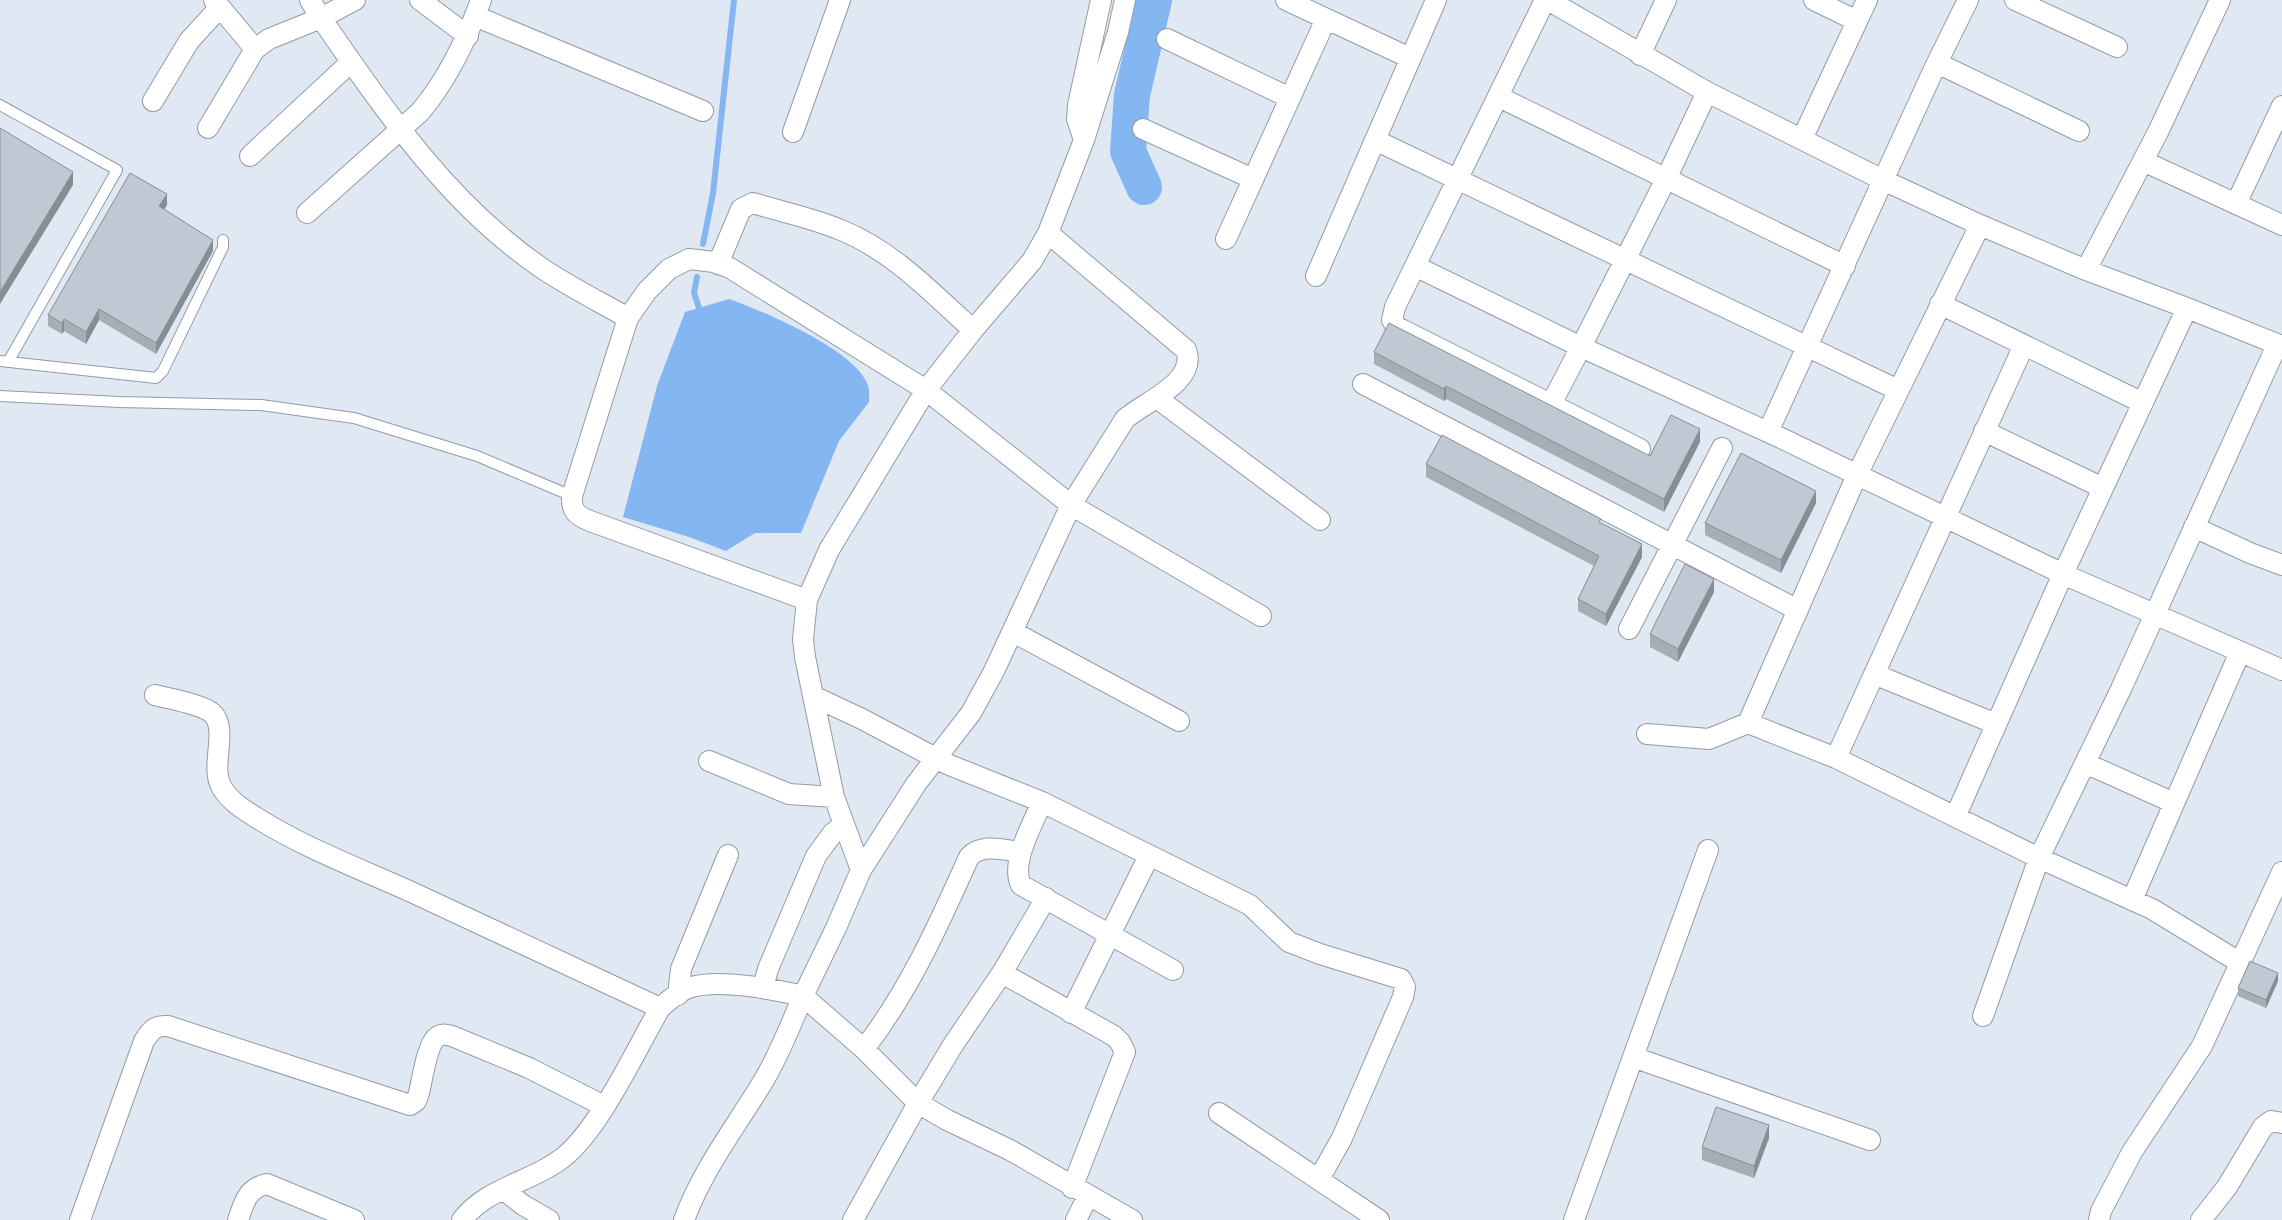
<svg xmlns="http://www.w3.org/2000/svg" width="2282" height="1220" font-family="'PT Sans',sans-serif">
	<style>
		.water { fill: #84b6f2 }
		.lines { fill: none; stroke-linecap: round; stroke-linejoin: round }
		.stream { stroke: #84b6f2; stroke-width: 6 }
		.river { stroke: #84b6f2; stroke-width: 36 }
		.lane-casing { stroke: #939ba5; stroke-width: 12 }
		.street-casing { stroke: #939ba5; stroke-width: 22 }
		.lane { stroke: #fff; stroke-width: 10 }
		.street { stroke: #fff; stroke-width: 20 }
		.wall { fill: #a5adb5 }
		.shaded-wall { fill: #868d94 }
		.building { fill: #c0c9d3; stroke: #868d94 }
	</style>
	<rect width="100%" height="100%" fill="#dfe8f3"/>
	<!-- water -->
	<path class="water" d="M729 299C763 311 853 349 867 383 870 388 869 397 869 402L839 441 801 533H755L726 551 689 537 623 517 657 386 685 312Z"/>
	<g class="lines">
		<!-- stream -->
		<path class="stream" d="M703 244 713 193 734 0
			M697 277 694 293 701 314"/>
		<!-- river -->
		<path class="river" d="M1144 187 1128 151 1132 95 1154 0"/>
		<defs>
			<path id="lane" d="M0 105 117 170 8 362
				M0 361 156 378 163 371 223 247V240
				M0 396 119 402 261 405 354 418 477 456 572 496"/>
			<path id="street" d="M214 0 255 49
				M310 0 321 18C385 111 449 205 543 269 570 287 600 302 628 318
				M420 0 468 36
				M1286 0 1410 58
				M1545 0 1395 307 1392 320 1397 327 1640 449
				M1548 0 1707 92 1885 181 1980 225
				M1814 0 1857 21
				M2015 0 2117 47
				M475 16 703 111
				M1167 39 1290 98
				M1640 55 1666 0
				M1937 63 2079 131
				M1707 92 1666 179 1581 347 1781 438 2063 574 2282 670
				M1499 97 1845 266
				M153 101 189 41 220 7
				M208 128 255 49 269 39 321 18 355 0
				M1143 129 1253 179
				M793 132 840 0
				M1083 137 1077 119 1078 105 1101 0
				M1802 139 1867 0
				M1375 140 1898 390
				M250 156 351 62
				M2143 161 2282 225
				M2236 204 2282 106
				M307 213 420 112C448 79 466 41 481 0
				M1226 239 1326 19
				M718 264 741 209 753 203C782 212 813 218 841 230 893 251 932 293 973 330
				M1415 266 1581 347 1551 404
				M2086 270 2158 132 2220 0
				M1316 276 1436 0
				M1940 304 2143 403
				M1363 384 1798 610
				M1158 399 1320 520
				M1984 431 2103 488
				M1768 432 1934 69 1968 0
				M2194 527 2250 553 2282 565
				M807 600 590 521C577 516 571 511 572 496L628 318 647 291 669 269 689 259 714 262 730 268 926 390 1071 505 1261 616
				M1629 629 1722 448
				M1013 632 1179 721
				M1874 674 1996 724
				M155 695C170 699 201 704 212 713 229 728 210 765 221 786 228 800 244 810 257 818 308 850 366 871 420 896 501 933 580 971 660 1008
				M813 696 862 719 947 764 1042 802 1250 905 1289 942 1320 954 1401 979 1405 987 1403 997 1342 1138 1319 1179
				M1647 734 1709 739 1748 723
				M1836 758 2024 345
				M709 761 789 794 834 797
				M2085 763 2174 803
				M1042 802C1033 824 1010 862 1021 885L1173 970
				M1956 815 2063 574 2187 308
				M861 870 916 784 971 713 994 671 1071 505 1125 419C1144 402 1198 382 1186 350L1048 233
				M2132 900 2240 652
				M2239 962 2152 909 2039 858 1836 758 1748 723 1857 475 1980 225 2086 270 2187 308 2282 346
				M1002 973 1114 1036 1120 1042 1125 1052 1072 1188
				M763 988 768 969 816 856 833 833 844 824
				M678 995 681 969 728 855
				M1071 1013 1149 856
				M1983 1016 2039 858 2121 689 2277 345
				M864 1049C909 991 939 924 969 857 982 843 1003 850 1021 852
				M1633 1057 1870 1140
				M1219 1113 1379 1220
				M504 1190 523 1205 549 1220
				M80 1220 144 1041C151 1030 155 1025 168 1026L410 1105 416 1101 419 1093C422 1081 427 1044 437 1037 442 1033 446 1035 452 1036L529 1068 604 1106
				M238 1220C244 1203 247 1188 267 1184L354 1220
				M462 1220C487 1187 533 1182 565 1156 600 1127 636 1050 660 1008 668 1001 678 992 688 988 719 978 771 989 803 996L836 928 861 870 834 797 805 657 803 639 807 600 829 550 926 390 973 330 1032 261 1048 233 1084 140 1118 32 1125 0
				M684 1220C702 1170 737 1125 764 1080 780 1053 791 1024 803 996L864 1049 918 1103 947 1120 1010 1150 1132 1220
				M853 1220 918 1103 953 1045 1002 973 1046 898
				M1076 1220 1088 1196
				M1574 1220 1708 850
				M2099 1220 2101 1211 2132 1152 2202 1046 2282 872
				M2201 1220 2227 1187 2263 1127 2271 1121 2282 1123"/>
		</defs>
		<!-- lane casing -->
		<use href="#lane" class="lane-casing"/>
		<!-- street casing -->
		<use href="#street" class="street-casing"/>
		<!-- lane -->
		<use href="#lane" class="lane"/>
		<!-- street -->
		<use href="#street" class="street"/>
	</g>
	<!-- wall -->
	<path class="wall" d="M167 205 164 209 213 251 156 354 99 320 86 344 64 331 62 334 48 326V315Z
		M1374 352 1650 456 1700 442 1664 512 1446 399 1444 401 1374 364Z
		M1426 464 1642 557 1606 626 1578 611V599L1594 566 1426 477Z
		M1816 503 1781 573 1705 535V523Z
		M1714 592 1678 662 1650 647V634Z
		M2278 981 2266 1008 2238 996V988Z
		M1769 1138 1754 1178 1702 1160V1147Z"/>
	<!-- shaded-wall -->
	<path class="shaded-wall" d="M73 172V185L0 304V292Z
		M167 194V205L159 218V206Z
		M213 240V251L156 354V343Z
		M99 309V320L86 344V332Z
		M64 319V331L62 334V323Z
		M1446 386V399L1444 401V389Z
		M1700 429V442L1664 512V499Z
		M1816 491V503L1781 573V560Z
		M1642 544V557L1606 626V614Z
		M1714 579V592L1678 662V649Z
		M2278 973V981L2266 1008V1000Z
		M1769 1125V1138L1754 1178V1166Z"/>
	<!-- building -->
	<path class="building" d="M0 128 73 172 0 292Z
		M130 173 167 194 159 206 213 240 156 343 99 309 86 332 64 319 62 323 48 315Z
		M1389 323 1650 456 1671 415 1700 429 1664 499 1446 386 1444 389 1374 352Z
		M1442 435 1601 519 1599 522 1642 544 1606 614 1578 599 1599 556 1426 464Z
		M1741 453 1816 491 1781 560 1705 523Z
		M1685 564 1714 579 1678 649 1650 634Z
		M2250 961 2278 973 2266 1000 2238 988Z
		M1716 1107 1769 1125 1754 1166 1702 1147Z"/>
</svg>
